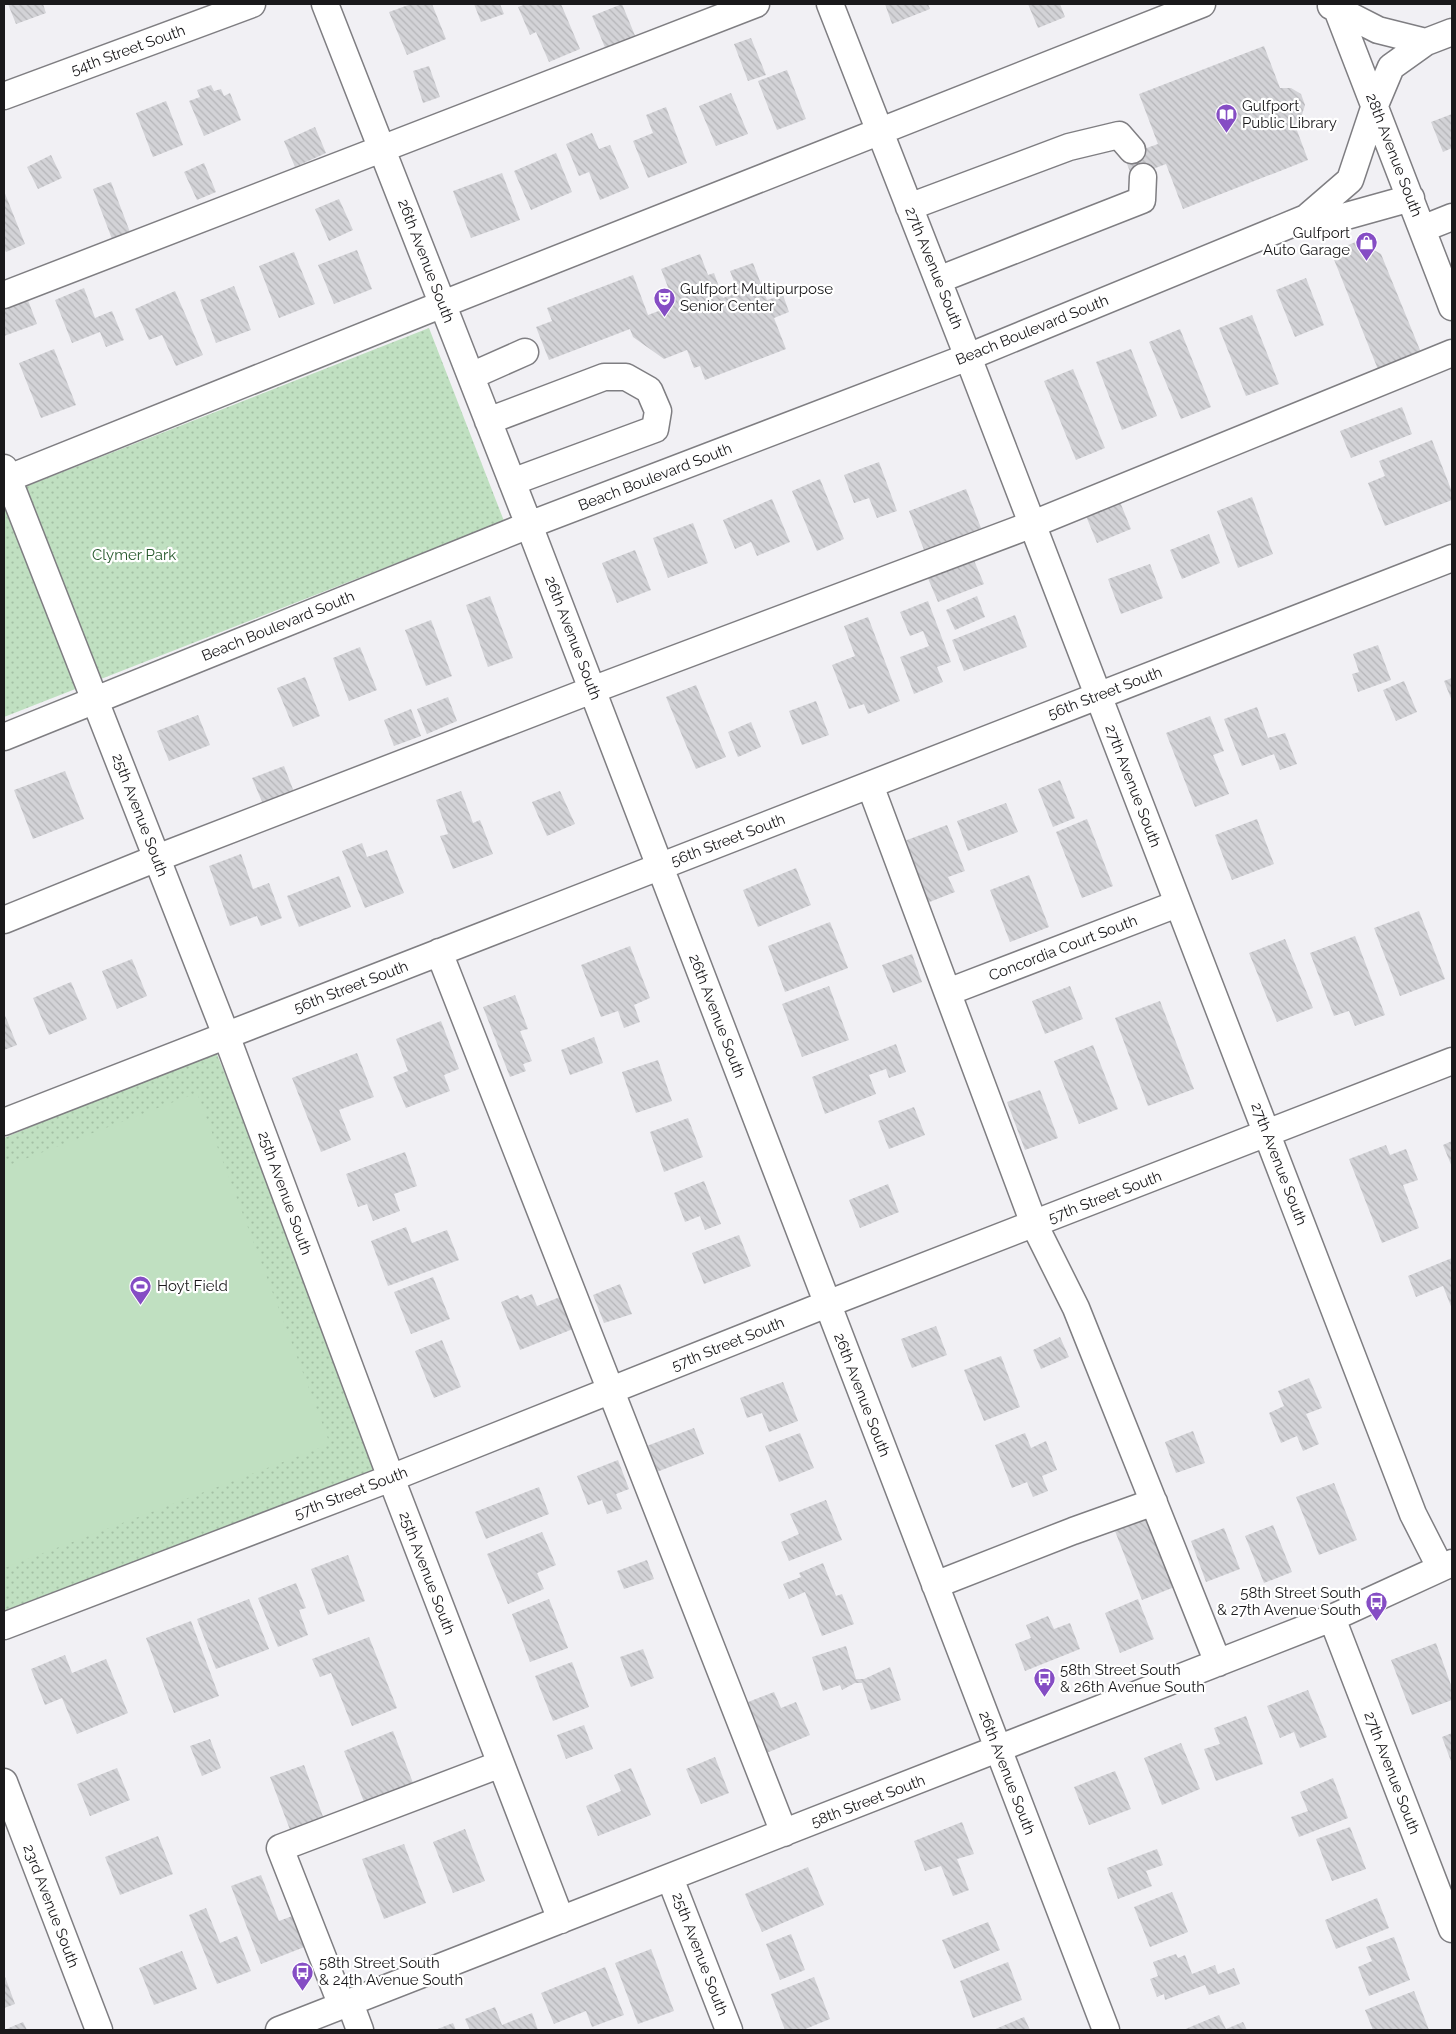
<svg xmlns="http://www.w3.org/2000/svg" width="1456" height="2034" font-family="Raleway,sans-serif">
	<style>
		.park { fill: url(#park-dots) }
		.pitch { fill: #c0e0c1 }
		.building { fill: url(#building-back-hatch) }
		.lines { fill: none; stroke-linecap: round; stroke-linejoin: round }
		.minor-casing { stroke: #7f7e82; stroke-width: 29 }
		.minor { stroke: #fff; stroke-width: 26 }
		.labels { text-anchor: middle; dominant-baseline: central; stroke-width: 4.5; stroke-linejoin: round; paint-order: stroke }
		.street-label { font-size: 15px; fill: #1a191b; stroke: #fff }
		.poi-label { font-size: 15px; fill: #1a191b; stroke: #fff; text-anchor: start }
		.park-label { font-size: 15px; fill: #25582b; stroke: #fff }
	</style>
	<defs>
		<pattern id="park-dots" width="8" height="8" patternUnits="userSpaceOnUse" patternTransform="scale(1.25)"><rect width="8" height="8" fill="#c0e0c1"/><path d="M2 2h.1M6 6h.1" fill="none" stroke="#a4c0a5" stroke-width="1.8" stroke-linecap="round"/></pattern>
		<pattern id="building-back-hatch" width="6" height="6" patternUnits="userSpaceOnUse" patternTransform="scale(1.25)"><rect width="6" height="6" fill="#d3d3d7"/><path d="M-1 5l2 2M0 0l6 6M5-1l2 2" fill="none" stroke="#b5b5b8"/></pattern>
	</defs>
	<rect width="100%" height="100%" fill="#f1f0f4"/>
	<!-- park -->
	<path class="park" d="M429 328 504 521 4 717V495Z
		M216 1052 238 1105 374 1471 4 1613V1138L94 1100Z"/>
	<!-- pitch -->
	<path class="pitch" d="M197 1093 330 1444 4 1568V1167Z"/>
	<!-- building -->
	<path class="building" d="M8 4H43L46 13 16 24Z
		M411 4H432L446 39 407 55 389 12Z
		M474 4H500L504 14 481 22Z
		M526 4H561L580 49 549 62 536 32 530 35 518 7Z
		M622 4 636 38 606 50 592 16Z
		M885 4H928L930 9 892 24Z
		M1028 4H1060L1065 17 1038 28Z
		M751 38 766 75 748 81 734 44Z
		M1264 46 1280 88H1291L1301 94 1305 105 1301 118 1295 125 1308 160 1183 209 1166 164 1132 177 1124 156 1158 144 1139 94Z
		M429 66 440 97 423 103 413 71Z
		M787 70 806 119 777 130 758 81Z
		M211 85 214 91 221 89 224 96 230 93 241 120 204 136 189 101 200 97 197 90Z
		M731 93 748 134 716 146 699 106Z
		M166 101 183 145 153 157 136 113Z
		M666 107 687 163 648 178 633 141 653 133 646 115Z
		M1452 114V148L1443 152 1431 122Z
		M315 127 326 153 295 167 284 141Z
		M592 133 599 149 610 145 629 188 600 200 589 172 579 176 566 144Z
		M556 153 572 192 531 210 514 171Z
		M51 155 62 178 38 189 27 167Z
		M204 163 216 192 197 200 184 172Z
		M502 173 520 220 471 238 453 191Z
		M111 182 130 232 112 239 93 189Z
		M4 191 25 244 6 252 4 248Z
		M339 199 353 230 329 241 315 209Z
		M1358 241 1381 254 1422 355 1379 372 1331 252Z
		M357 250 372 289 334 304 318 265Z
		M294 252 315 304 279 318 259 266Z
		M700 254 708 275 714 273 723 298 738 292 730 271 753 263 767 300 783 295 789 312 774 318 786 349 705 380 700 366 694 368 687 350 664 359 633 337 630 329 549 360 536 327 552 321 547 308 633 275 648 315 669 307 664 292 669 290 661 269Z
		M1306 278 1324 325 1295 337 1276 290Z
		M234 286 251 330 216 343 200 300Z
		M84 288 95 318 112 311 124 340 106 347 100 332 72 343 55 300Z
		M175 291 203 355 176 366 162 335 149 340 135 309Z
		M26 295 37 324 4 336V304Z
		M1252 315 1279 384 1246 396 1219 328Z
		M1180 329 1211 407 1181 419 1149 342Z
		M54 349 76 405 41 418 19 363Z
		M1131 349 1157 416 1122 430 1096 362Z
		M1073 369 1105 448 1076 460 1044 381Z
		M1402 407 1412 434 1351 458 1340 431Z
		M1432 440 1452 492V500L1385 526 1368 483 1385 476 1379 461Z
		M879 462 897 511 877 518 869 498 854 503 844 475Z
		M820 479 844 539 817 551 792 491Z
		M966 489 981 528 924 550 909 511Z
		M1252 497 1273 554 1238 568 1217 511Z
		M772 499 790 542 757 556 751 542 735 549 723 520Z
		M1120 502 1131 529 1097 543 1086 516Z
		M693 523 708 563 668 578 653 538Z
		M1209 534 1220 563 1182 579 1170 550Z
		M635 550 651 590 617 603 602 563Z
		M973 558 984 584 938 602 927 576Z
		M1150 564 1163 598 1121 614 1108 579Z
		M490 596 513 658 488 667 466 605Z
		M977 596 985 617 955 630 946 610Z
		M928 601 951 662 937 667 943 682 914 694 900 657 929 646 923 631 910 636 900 612Z
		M1015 615 1027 647 964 671 952 640Z
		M868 617 900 701 868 714 864 704 849 709 832 665 855 656 844 626Z
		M431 620 452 676 426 686 405 630Z
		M1378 645 1391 680 1358 692 1352 674 1359 672 1353 654Z
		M360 647 377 690 349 701 333 658Z
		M305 677 320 716 293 727 277 688Z
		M1452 678V701L1444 681Z
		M1404 681 1417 712 1396 721 1383 690Z
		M696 685 726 757 696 769 666 697Z
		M448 697 457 721 427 734 417 709Z
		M816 701 829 735 802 745 789 711Z
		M1257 707 1268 738 1285 733 1297 764 1280 770 1274 754 1242 766 1224 719Z
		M411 709 421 736 394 746 384 720Z
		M198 715 210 745 169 761 157 731Z
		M1210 716 1224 751 1213 755 1229 794 1195 807 1166 733Z
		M751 722 761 747 738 757 728 732Z
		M284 766 294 792 263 804 252 778Z
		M65 771 84 819 33 839 14 790Z
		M1060 780 1075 818 1053 827 1038 789Z
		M461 791 473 823 480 820 493 854 453 869 440 836 448 834 436 800Z
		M560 791 575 824 547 836 532 802Z
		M1006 803 1018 832 968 851 957 821Z
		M1087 819 1113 886 1082 898 1056 832Z
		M1257 819 1274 864 1232 880 1215 835Z
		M947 825 965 871 948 877 955 892 922 905 899 843Z
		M362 843 367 857 387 850 404 893 365 908 342 851Z
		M241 854 253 889 269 883 282 918 261 926 257 916 230 926 209 866Z
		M796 868 811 905 758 927 743 890Z
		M1029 875 1049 927 1010 942 990 890Z
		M339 876 351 907 299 927 287 896Z
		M1419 911 1445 979 1400 996 1374 928Z
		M830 922 848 968 785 992 768 946Z
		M1355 936 1385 1015 1355 1026 1349 1011 1334 1016 1310 953Z
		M1285 939 1313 1008 1277 1022 1249 953Z
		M630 946 650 998 634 1005 640 1022 624 1028 618 1011 601 1017 581 965Z
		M912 954 922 982 893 993 882 965Z
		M132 959 147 996 117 1009 102 971Z
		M71 982 87 1019 49 1035 33 998Z
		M829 986 849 1040 802 1057 782 1004Z
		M1070 986 1083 1019 1045 1034 1032 1001Z
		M515 995 528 1029 520 1031 532 1061 523 1064 526 1071 510 1077 483 1007Z
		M1160 1001 1194 1089 1148 1106 1115 1018Z
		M4 1013 17 1045 4 1050Z
		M441 1021 459 1069 444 1075 450 1091 406 1108 393 1077 408 1071 396 1039Z
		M594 1037 603 1063 570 1075 561 1050Z
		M896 1044 906 1072 889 1078 886 1069 869 1075 876 1094 825 1114 812 1077Z
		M1093 1045 1118 1109 1079 1124 1054 1061Z
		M357 1053 374 1097 339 1110 351 1140 321 1152 292 1078Z
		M658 1060 672 1101 636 1113 622 1072Z
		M1040 1090 1058 1138 1025 1150 1007 1102Z
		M914 1107 925 1135 889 1149 878 1121Z
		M688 1118 703 1157 664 1172 650 1132Z
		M1452 1141V1167L1443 1145Z
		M1386 1145 1390 1155 1406 1149 1418 1180 1403 1185 1419 1228 1382 1243 1349 1159Z
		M405 1152 417 1186 394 1194 400 1211 373 1221 367 1204 358 1207 346 1174Z
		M704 1181 721 1224 705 1230 700 1216 685 1222 674 1193Z
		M888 1184 899 1212 860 1228 849 1200Z
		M406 1227 412 1243 447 1230 459 1260 388 1286 371 1241Z
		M739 1235 751 1266 704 1284 692 1253Z
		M1452 1258V1309L1443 1286 1416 1297 1408 1276Z
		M433 1277 450 1319 411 1334 394 1292Z
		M620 1284 632 1314 604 1323 593 1295Z
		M532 1294 537 1306 560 1297 573 1329 520 1350 501 1302 518 1295 520 1299Z
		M936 1326 947 1355 912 1368 901 1339Z
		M1060 1337 1069 1357 1041 1369 1033 1350Z
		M442 1340 461 1387 434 1398 415 1351Z
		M1001 1356 1020 1407 984 1421 964 1370Z
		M1309 1378 1322 1408 1306 1414 1319 1444 1303 1451 1297 1436 1281 1443 1269 1413 1284 1406 1278 1391Z
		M783 1382 798 1421 769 1432 762 1413 747 1418 740 1398Z
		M694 1428 704 1454 654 1473 644 1447Z
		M1193 1431 1205 1463 1176 1473 1165 1442Z
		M800 1433 814 1468 779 1482 765 1446Z
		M1025 1433 1031 1448 1046 1441 1057 1470 1042 1476 1048 1491 1033 1497 1027 1482 1012 1488 995 1445Z
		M618 1460 629 1489 616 1494 622 1509 607 1514 602 1500 588 1505 577 1476Z
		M1334 1483 1357 1540 1319 1555 1296 1497Z
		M539 1487 549 1514 486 1539 475 1512Z
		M826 1500 842 1540 789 1561 781 1542 799 1534 790 1514Z
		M1148 1512 1177 1586 1142 1600 1113 1526Z
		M1273 1525 1292 1572 1264 1583 1245 1536Z
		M1224 1528 1240 1569 1206 1582 1191 1541Z
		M542 1532 556 1565 537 1573 544 1589 508 1604 487 1554Z
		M348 1555 365 1601 328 1615 311 1569Z
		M647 1560 654 1579 624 1589 617 1571Z
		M823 1563 836 1596 842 1594 854 1624 822 1636 805 1592 789 1599 783 1584 801 1577 799 1573Z
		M296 1583 306 1608 299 1610 308 1635 278 1647 258 1598Z
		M249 1599 269 1649 216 1669 197 1619Z
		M549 1599 568 1648 530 1662 512 1614Z
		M1138 1599 1154 1639 1120 1653 1105 1613Z
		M1048 1616 1054 1629 1070 1623 1080 1649 1025 1671 1015 1644 1031 1638 1026 1625Z
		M191 1621 219 1696 174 1713 146 1638Z
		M369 1637 397 1708 352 1726 331 1673 320 1677 312 1659Z
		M1436 1643 1452 1688V1700L1412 1715 1391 1660Z
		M846 1646 856 1679H864L890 1667 901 1700 871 1710 862 1683H855L842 1690 840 1685 823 1691 812 1657Z
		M643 1649 654 1678 631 1687 620 1657Z
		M65 1655 72 1673 106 1659 128 1713 77 1734 62 1698 45 1705 31 1669Z
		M572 1662 589 1707 553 1721 535 1676Z
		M1308 1690 1327 1737 1300 1748 1294 1732 1280 1738 1267 1706Z
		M774 1692 781 1708 796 1702 810 1735 764 1754 743 1704Z
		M1246 1716 1263 1764 1216 1781 1204 1749 1220 1744 1214 1728Z
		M584 1725 593 1749 566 1759 557 1735Z
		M393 1731 415 1788 366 1807 344 1751Z
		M1452 1733V1764L1442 1737Z
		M210 1739 221 1768 202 1776 190 1746Z
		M1181 1743 1200 1789 1162 1805 1144 1758Z
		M715 1757 729 1793 701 1804 686 1769Z
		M304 1765 325 1822 292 1835 270 1777Z
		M117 1768 130 1800 90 1816 77 1784Z
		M631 1768 651 1815 598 1836 586 1806 621 1791 614 1775Z
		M1115 1771 1131 1809 1089 1825 1074 1787Z
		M1333 1778 1348 1818 1299 1837 1291 1817 1308 1811 1300 1792Z
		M962 1822 974 1854 957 1859 969 1890 953 1896 941 1866 925 1871 914 1841Z
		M1350 1827 1366 1869 1332 1881 1316 1839Z
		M465 1829 485 1881 453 1893 433 1842Z
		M158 1836 173 1874 120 1895 105 1857Z
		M404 1844 426 1903 384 1919 362 1859Z
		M1157 1849 1163 1865 1146 1871 1152 1886 1118 1899 1107 1868Z
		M808 1867 824 1905 762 1932 745 1894Z
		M261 1875 279 1921 295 1915 307 1946 261 1964 231 1886Z
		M1172 1892 1188 1932 1150 1947 1134 1907Z
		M1377 1898 1389 1928 1336 1949 1325 1920Z
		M206 1908 220 1943 237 1936 251 1971 217 1984 189 1915Z
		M988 1922 1000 1950 954 1969 942 1940Z
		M791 1934 805 1970 780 1980 766 1944Z
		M1394 1937 1410 1980 1369 1996 1358 1967 1372 1961 1366 1947Z
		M651 1949 674 2011 638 2024 615 1963Z
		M182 1951 197 1989 154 2005 139 1968Z
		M1176 1954 1178 1958 1185 1955 1192 1974 1215 1965 1218 1974 1234 1968 1240 1984 1209 1995 1205 1985 1165 2000 1164 1994 1157 1997 1150 1979 1158 1976 1153 1962Z
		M1008 1962 1022 2000 973 2018 960 1981Z
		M605 1967 624 2015 592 2027 586 2011 554 2024 541 1993Z
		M4 1974 15 2004 4 2008Z
		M814 1977 830 2019 803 2030H785L771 1994Z
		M1414 1991 1429 2030H1373L1365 2010Z
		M495 2007 502 2025 532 2013 538 2030H470L465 2019Z
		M1219 2015 1226 2029 1243 2022 1247 2030H1183Z
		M1024 2017 1030 2030H993Z
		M23 2022 27 2030H4Z
		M453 2023 456 2030H435Z"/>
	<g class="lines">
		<defs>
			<path id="minor" d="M325 4 529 525 1106 2030
				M830 4 968 357 1413 1514 1440 1567
				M1335 4 1452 307
				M1331 6 1378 30 1426 42
				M4 96 252 4
				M909 207 1069 147 1119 135 1132 150
				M1306 218 1332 220 1411 198
				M1422 229 1452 217
				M938 280 1142 200 1143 177
				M4 295 756 4
				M471 376 525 352
				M488 421 604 377H626L649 390 658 411 655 429 512 482
				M4 468 226 1035 391 1478 561 1920
				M4 480 443 304 1202 4
				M4 737 529 525 968 357 1306 218 1350 180 1375 105 1391 67 1426 42 1452 32
				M870 785 1034 1224 1076 1308 1218 1663
				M4 920 157 858 592 690 1033 524 1452 353
				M439 952 784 1833
				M948 992 1177 904
				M4 1122 1452 558
				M935 1585 1073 1531 1154 1502
				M1332 1618 1452 1929
				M4 1626 391 1478 827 1304 1452 1061
				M4 1782 99 2030
				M670 1878 729 2030
				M350 2003 360 2030
				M342 2006 280 1848 501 1764
				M279 2030 1332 1618 1452 1563"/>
		</defs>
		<!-- minor casing -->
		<use href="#minor" class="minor-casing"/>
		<!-- minor -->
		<use href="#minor" class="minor"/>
	</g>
	<!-- icons -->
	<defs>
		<symbol id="library-pin" viewBox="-11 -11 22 30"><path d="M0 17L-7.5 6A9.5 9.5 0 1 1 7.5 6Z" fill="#854dc4" stroke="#fff"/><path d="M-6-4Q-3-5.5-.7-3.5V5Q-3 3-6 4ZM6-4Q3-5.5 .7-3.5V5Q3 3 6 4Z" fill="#fff"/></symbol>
		<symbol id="shop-pin" viewBox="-11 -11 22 30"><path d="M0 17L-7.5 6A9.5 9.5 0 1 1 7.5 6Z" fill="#854dc4" stroke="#fff"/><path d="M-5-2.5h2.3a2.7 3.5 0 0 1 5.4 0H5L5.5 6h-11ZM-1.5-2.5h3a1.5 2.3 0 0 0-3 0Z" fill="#fff"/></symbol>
		<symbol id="theatre-pin" viewBox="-11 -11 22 30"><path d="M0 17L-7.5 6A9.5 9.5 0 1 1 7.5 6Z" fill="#854dc4" stroke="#fff"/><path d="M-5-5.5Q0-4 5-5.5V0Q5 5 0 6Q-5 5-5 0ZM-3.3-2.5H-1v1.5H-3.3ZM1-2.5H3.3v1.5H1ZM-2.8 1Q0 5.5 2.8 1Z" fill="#fff"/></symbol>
		<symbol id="stadium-pin" viewBox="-11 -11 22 30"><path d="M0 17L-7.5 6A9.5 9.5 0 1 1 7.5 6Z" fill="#854dc4" stroke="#fff"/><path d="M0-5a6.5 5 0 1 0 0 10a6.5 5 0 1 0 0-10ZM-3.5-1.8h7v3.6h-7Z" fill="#fff"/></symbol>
		<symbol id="bus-pin" viewBox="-11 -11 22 30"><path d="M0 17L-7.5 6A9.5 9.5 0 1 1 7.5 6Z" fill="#854dc4" stroke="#fff"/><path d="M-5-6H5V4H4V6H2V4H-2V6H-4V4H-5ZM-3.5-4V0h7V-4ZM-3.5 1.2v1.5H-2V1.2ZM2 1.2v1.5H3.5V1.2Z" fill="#fff"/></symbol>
	</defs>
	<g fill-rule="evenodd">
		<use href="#library-pin" x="1214" y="102" width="25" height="34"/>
		<use href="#shop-pin" x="1354" y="230" width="25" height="34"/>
		<use href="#theatre-pin" x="652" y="286" width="25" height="34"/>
		<use href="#stadium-pin" x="128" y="1274" width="25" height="34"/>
		<use href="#bus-pin" x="1364" y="1590" width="25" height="34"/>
		<use href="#bus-pin" x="1032" y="1666" width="25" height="34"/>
		<use href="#bus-pin" x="290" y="1960" width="25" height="34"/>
	</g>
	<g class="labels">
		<!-- street labels -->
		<g class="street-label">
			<text transform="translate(128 50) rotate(-20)">54th Street South</text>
			<text transform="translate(1394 155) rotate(69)">28th Avenue South</text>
			<text transform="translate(426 261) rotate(69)">26th Avenue South</text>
			<text transform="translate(934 268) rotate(68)">27th Avenue South</text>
			<text transform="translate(1032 330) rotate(-22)">Beach Boulevard South</text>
			<text transform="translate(655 477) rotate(-21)">Beach Boulevard South</text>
			<text transform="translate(278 626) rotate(-22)">Beach Boulevard South</text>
			<text transform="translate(573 638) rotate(69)">26th Avenue South</text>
			<text transform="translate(1105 693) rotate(-21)">56th Street South</text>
			<text transform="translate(1133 786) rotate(69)">27th Avenue South</text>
			<text transform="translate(140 815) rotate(69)">25th Avenue South</text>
			<text transform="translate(728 840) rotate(-21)">56th Street South</text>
			<text transform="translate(1063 948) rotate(-21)">Concordia Court South</text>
			<text transform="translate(351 987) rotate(-21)">56th Street South</text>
			<text transform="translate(717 1016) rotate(69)">26th Avenue South</text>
			<text transform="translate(1279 1164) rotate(69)">27th Avenue South</text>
			<text transform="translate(285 1193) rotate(70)">25th Avenue South</text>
			<text transform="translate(1105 1197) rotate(-21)">57th Street South</text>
			<text transform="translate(728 1344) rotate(-22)">57th Street South</text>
			<text transform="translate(862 1395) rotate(69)">26th Avenue South</text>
			<text transform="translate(351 1493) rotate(-21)">57th Street South</text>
			<text transform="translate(427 1573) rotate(69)">25th Avenue South</text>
			<text transform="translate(1007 1773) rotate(69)">26th Avenue South</text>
			<text transform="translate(1392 1773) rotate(69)">27th Avenue South</text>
			<text transform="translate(868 1801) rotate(-21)">58th Street South</text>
			<text transform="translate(51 1906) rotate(69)">23rd Avenue South</text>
			<text transform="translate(700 1954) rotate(69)">25th Avenue South</text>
		</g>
		<!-- poi labels -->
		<g class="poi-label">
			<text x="1242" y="106">Gulfport<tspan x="1242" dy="17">Public Library</tspan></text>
			<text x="1350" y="233" text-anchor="end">Gulfport<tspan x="1350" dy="17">Auto Garage</tspan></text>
			<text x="680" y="289">Gulfport Multipurpose<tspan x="680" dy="17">Senior Center</tspan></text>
			<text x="157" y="1286">Hoyt Field</text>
			<text x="1361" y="1593" text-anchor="end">58th Street South<tspan x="1361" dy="17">&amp; 27th Avenue South</tspan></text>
			<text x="1060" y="1670">58th Street South<tspan x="1060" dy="17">&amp; 26th Avenue South</tspan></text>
			<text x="319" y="1963">58th Street South<tspan x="319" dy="17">&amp; 24th Avenue South</tspan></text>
		</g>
		<!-- park labels -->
		<g class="park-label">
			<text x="134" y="555">Clymer Park</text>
		</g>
	</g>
	<!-- border -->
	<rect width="1456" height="2034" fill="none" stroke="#1a191b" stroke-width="10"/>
</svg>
